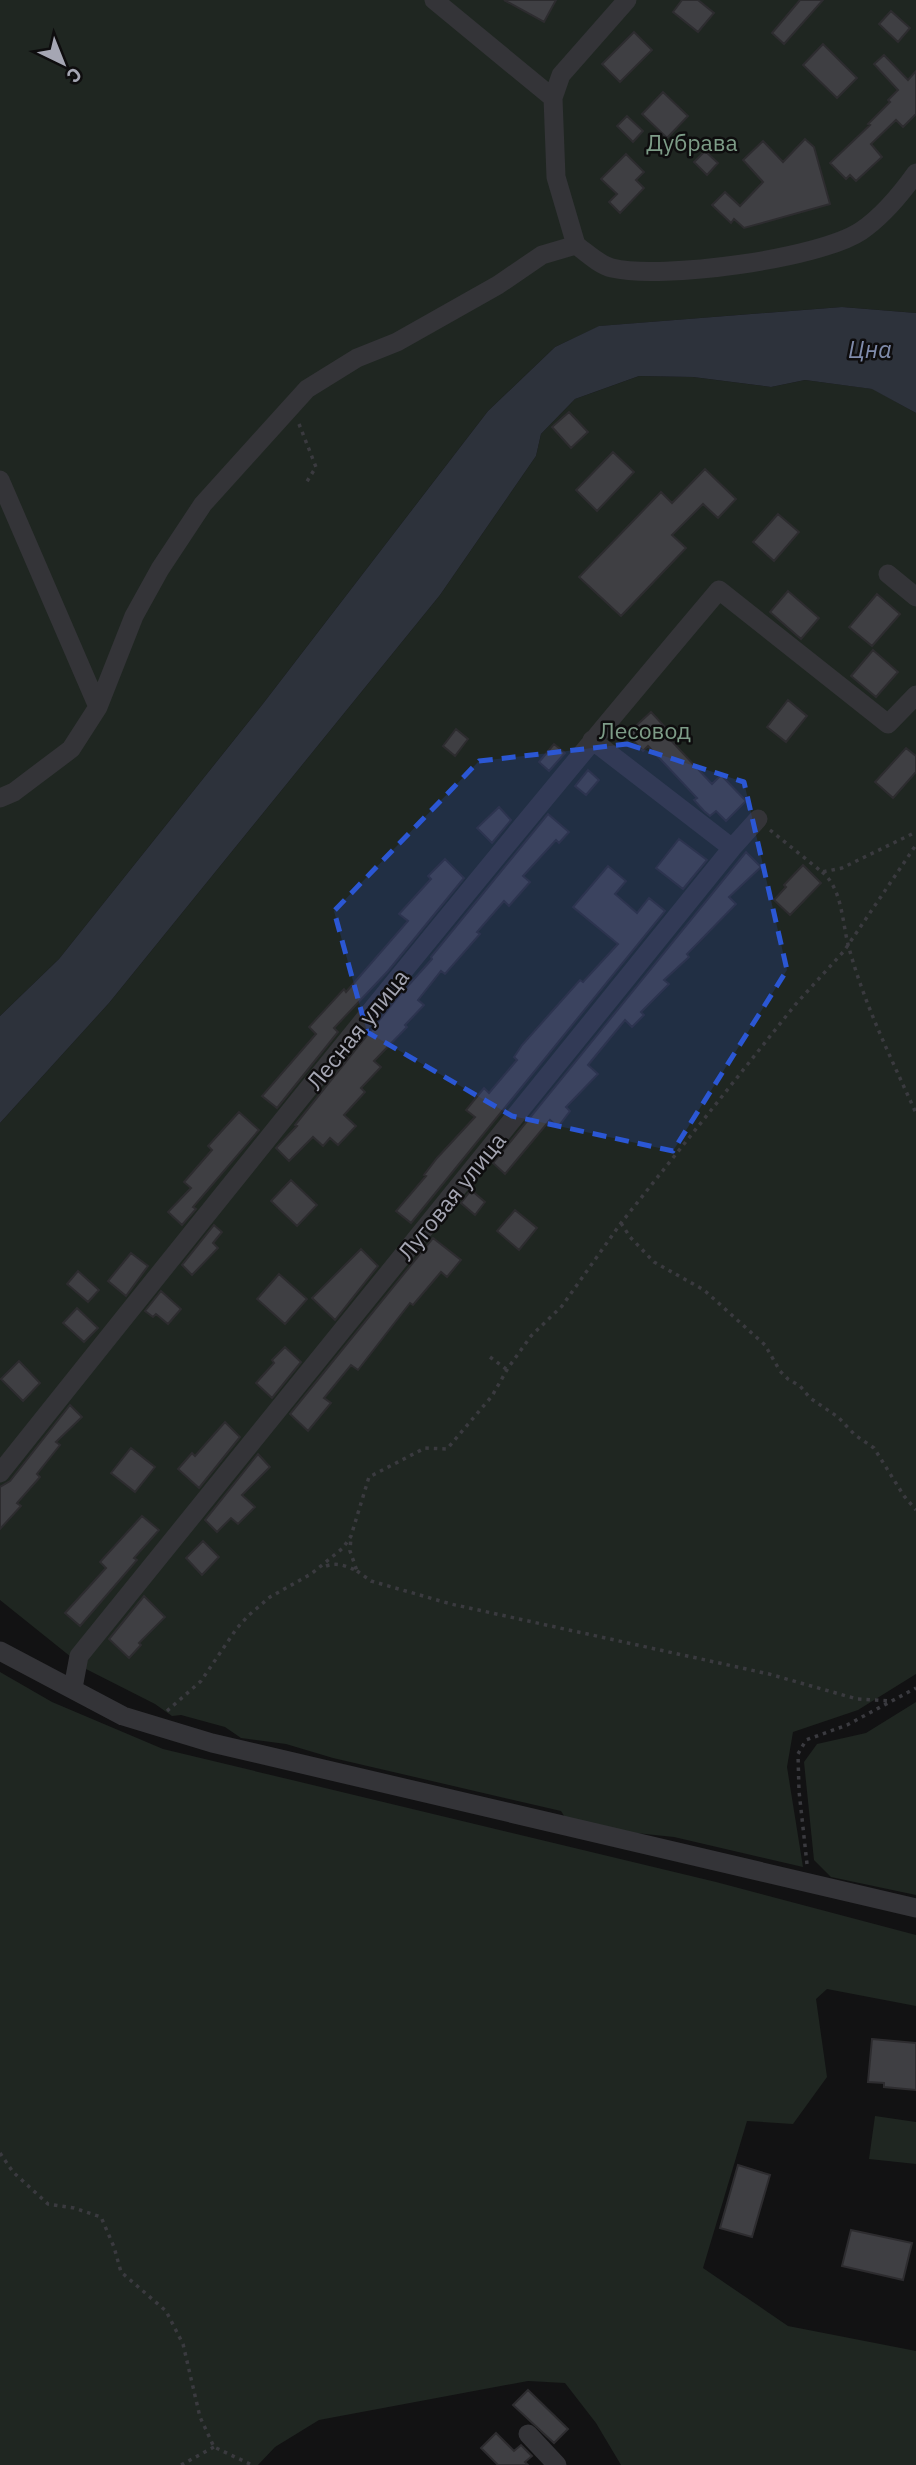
<svg xmlns="http://www.w3.org/2000/svg" width="916" height="2465" font-family="'IBM Plex Sans',sans-serif">
	<style>
		.green { fill: #1f2621 }
		.water { fill: #2d323b }
		.building { fill: #3f3f43; stroke: #2d2c2f; stroke-width: 2 }
		.lines { fill: none; stroke-linecap: round; stroke-linejoin: round }
		.path { stroke: #3a3a3f; stroke-width: 3.5; stroke-dasharray: 3.5 5; stroke-linecap: butt }
		.minor { stroke: #343438; stroke-width: 19 }
		.marked { fill: #2b57d4; fill-opacity: 0.2; stroke: #2b57d4; stroke-width: 5; stroke-dasharray: 14 9; stroke-linejoin: round }
		.labels { text-anchor: middle; dominant-baseline: central; stroke-width: 5; stroke-linejoin: round; paint-order: stroke }
		.park-label { font-size: 23px; fill: #7d9c87; stroke: #0e0d0e }
		.street-label { font-size: 23px; fill: #a5a6b3; stroke: #0e0d0e }
		.water-label { font-size: 24px; font-style: italic; fill: #7f8bab; stroke: #0e0d0e }
	</style>
	<rect width="100%" height="100%" fill="#121213"/>
	<!-- green -->
	<path class="green" d="M0 0H916V313L842 307 600 326 555 347 488 411 262 705 59 959 0 1016Z
		M639 376 693 377 771 387 805 380 873 389 916 413V1674L858 1710 793 1732 787 1767 803 1867 674 1837 617 1831 566 1819 561 1811 333 1758 286 1744 241 1738 225 1727 181 1715 172 1716 155 1704 86 1669 0 1600V1123L109 1003 440 595 536 456 541 434 575 399Z
		M0 1672 52 1702 163 1749 716 1882 916 1935V2006L827 1989 816 1999 827 2077 793 2124 747 2121 703 2268 788 2326 916 2351V2465H621L596 2423 565 2383 528 2381 319 2420 275 2447 258 2465H0Z
		M916 1702V1895L831 1877 814 1860 804 1762 817 1744 866 1733Z
		M875 2116 916 2122V2164L869 2159Z"/>
	<!-- water -->
	<path class="water" d="M842 307 916 313V413L872 389 805 380 771 387 693 377 639 376 575 399 541 434 536 456 440 595 109 1003 0 1123V1016L59 959 262 705 488 411 555 347 599 326Z"/>
	<!-- building -->
	<path class="building" d="M504 0H556L544 22Z
		M682 0H698L714 13 698 32 673 12Z
		M800 0H823L784 44 772 33Z
		M891 11 910 28 898 42 879 24Z
		M634 32 652 50 620 82 602 64Z
		M823 44 857 78 837 98 803 65Z
		M884 55 908 80 916 71V114L903 127 896 120 871 144 882 157 856 181 850 175 846 179 830 163 870 125 868 124 890 102 888 100 898 90 874 64Z
		M663 92 688 116 667 138 642 114Z
		M627 116 643 131 633 142 617 126Z
		M805 139 814 147 830 204 744 228 734 219 731 223 712 205 725 192 740 206 763 182 743 160 763 141 783 162Z
		M705 151 718 163 707 175 694 162Z
		M626 154 644 172 636 180 644 188 620 213 609 202 617 194 601 179Z
		M569 412 588 432 571 448 552 427Z
		M613 452 634 472 597 511 576 490Z
		M705 469 736 499 718 518 703 504 672 535 686 548 621 616 579 577 661 492 672 503Z
		M778 514 799 532 774 561 753 542Z
		M788 591 819 618 801 639 770 612Z
		M877 594 900 614 872 646 849 627Z
		M873 650 898 672 876 697 851 676Z
		M788 700 807 716 786 742 767 727Z
		M651 712 666 728 663 732 712 784 721 775 746 801 726 821 716 811 710 816 704 811 694 800 697 798 648 746 643 751 627 734Z
		M456 729 468 739 455 756 443 746Z
		M554 744 565 753 549 771 539 762Z
		M906 748 916 756V772L893 798 875 782Z
		M588 770 599 780 586 795 575 786Z
		M499 807 511 820 492 843 477 828Z
		M548 814 569 832 559 843 556 840 523 876 530 882 509 906 504 901 477 932 480 934 445 974 441 971 418 1000 424 1005 405 1025 407 1027 374 1061 381 1067 361 1088 365 1092 344 1115 356 1126 338 1145 330 1138 323 1146 313 1137 289 1161 276 1148 297 1126 295 1125 397 998 432 959 431 957Z
		M679 839 707 860 683 889 656 868Z
		M746 852 761 867 729 897 736 904 687 954 689 957 664 980 669 984 641 1012 644 1015 632 1027 625 1020 588 1065 598 1074 566 1107 570 1111 558 1127 550 1120 505 1174 493 1163Z
		M445 859 464 878 388 971 334 1028 338 1032 277 1108 262 1096 316 1034 309 1027 344 989 346 992 408 921 399 914 431 879 428 876Z
		M803 865 821 883 790 915 774 900 786 887 784 885Z
		M608 866 626 881 615 894 637 913 649 898 665 911 411 1223 396 1211 426 1176 424 1175 437 1158 475 1117 466 1110 484 1088 489 1093 517 1060 514 1057 522 1045 580 980 583 982 618 944 573 907Z
		M239 1112 259 1130 193 1207 196 1209 182 1225 168 1212 191 1188 184 1182 212 1150 208 1146Z
		M291 1180 317 1205 297 1226 271 1201Z
		M471 1190 485 1202 475 1215 461 1203Z
		M515 1210 537 1228 519 1250 497 1231Z
		M214 1225 222 1232 213 1243 218 1248 192 1275 182 1265Z
		M433 1238 461 1260 447 1277 441 1272 413 1305 410 1303 358 1370 351 1365 324 1398 331 1403 308 1431 290 1414Z
		M361 1249 378 1266 335 1320 312 1298Z
		M131 1253 148 1266 126 1296 108 1281Z
		M78 1271 99 1290 88 1302 67 1284Z
		M279 1274 307 1299 285 1324 257 1299Z
		M161 1291 181 1309 168 1324 156 1314 153 1317 145 1311Z
		M77 1308 98 1328 84 1342 63 1323Z
		M285 1347 301 1362 272 1398 256 1383 274 1363 272 1360Z
		M19 1361 40 1383 23 1401 1 1379Z
		M70 1405 82 1417 56 1442 60 1445 37 1474 40 1477 17 1503 21 1506 0 1529V1487L10 1481Z
		M225 1422 240 1437 199 1488 178 1469 192 1453 195 1456Z
		M131 1448 155 1467 135 1492 111 1473Z
		M258 1454 270 1467 242 1495 255 1507 238 1524 231 1518 217 1532 205 1520Z
		M142 1516 159 1530 134 1558 137 1560 80 1626 65 1613 106 1568 100 1562Z
		M203 1541 219 1557 202 1575 186 1558Z
		M144 1596 165 1617 139 1643 141 1645 129 1658 109 1639Z
		M872 2039 916 2043V2090L884 2087V2083L868 2082Z
		M738 2165 770 2175 752 2237 720 2228Z
		M851 2230 912 2243 903 2280 842 2266Z
		M528 2390 568 2429 554 2443 513 2405Z
		M496 2433 514 2451 521 2445 532 2456 525 2462 528 2465H498L481 2448Z"/>
	<g class="lines">
		<!-- path -->
		<path class="path" d="M299 424 316 467 306 483
			M770 830 822 872 842 868 916 832
			M822 872C843 889 842 924 849 948 865 1006 891 1058 916 1113
			M621 1223 630 1237 654 1262 704 1290 765 1345 780 1371 788 1379 800 1386 810 1398 838 1417 855 1435 874 1448 904 1496 916 1510
			M490 1357 506 1369
			M326 1566C337 1562 347 1566 357 1571L350 1551 351 1536
			M357 1571 371 1581 451 1604 769 1674 857 1699 891 1701
			M167 1711 201 1681 237 1628 249 1615 270 1597 311 1574 343 1548 351 1536 369 1477 425 1448 447 1449 492 1396 508 1368 531 1336 562 1306 621 1223 795 1005 844 951 916 845
			M807 1864 799 1791 798 1754 806 1740 847 1725 916 1688
			M0 2153 13 2172 48 2204 74 2208 101 2217 114 2247 121 2272 166 2311 183 2344 200 2417 214 2447 252 2465
			M181 2465 214 2447"/>
		<!-- minor -->
		<path class="minor" d="M434 0 553 98 556 177 576 245
			M553 98 561 75 627 0
			M0 480 98 707 71 749 14 792 0 798
			M888 574 916 597
			M98 707 134 616 160 569 203 504 307 389 357 358 397 342 498 285 542 255 576 245C586 252 599 265 612 268 661 280 819 259 861 231 883 216 901 194 916 173
			M732 848 758 819
			M0 1473C237 1176 474 880 719 590L888 724 916 695
			M0 1651 123 1716 212 1743 916 1908
			M73 1688 79 1656 732 848 592 740
			M528 2434 557 2465"/>
	</g>
	<!-- marked area -->
	<path class="marked" d="M627 744 744 782 787 970 673 1151 512 1116 367 1032 334 911 479 761Z"/>
	<g class="labels">
		<!-- park labels -->
		<g class="park-label">
			<text x="692" y="142">Дубрава</text>
			<text x="645" y="730">Лесовод</text>
		</g>
		<!-- street labels -->
		<g class="street-label">
			<text transform="translate(357 1029) rotate(-51)">Лесная улица</text>
			<text transform="translate(451 1196) rotate(-51)">Луговая улица</text>
		</g>
		<!-- water labels -->
		<g class="water-label">
			<text x="870" y="349">Цна</text>
		</g>
	</g>
	<!-- north arrow -->
	<g transform="translate(63 63) rotate(137)" stroke="#0e0d0e" stroke-width="5" paint-order="stroke">
	<path d="M0-5L12 26L0 18L-12 26Z" fill="#a5a6b3"/>
	<text y="-10" font-size="19" font-weight="bold" text-anchor="middle" fill="#a5a6b3">С</text>
	</g>
</svg>
